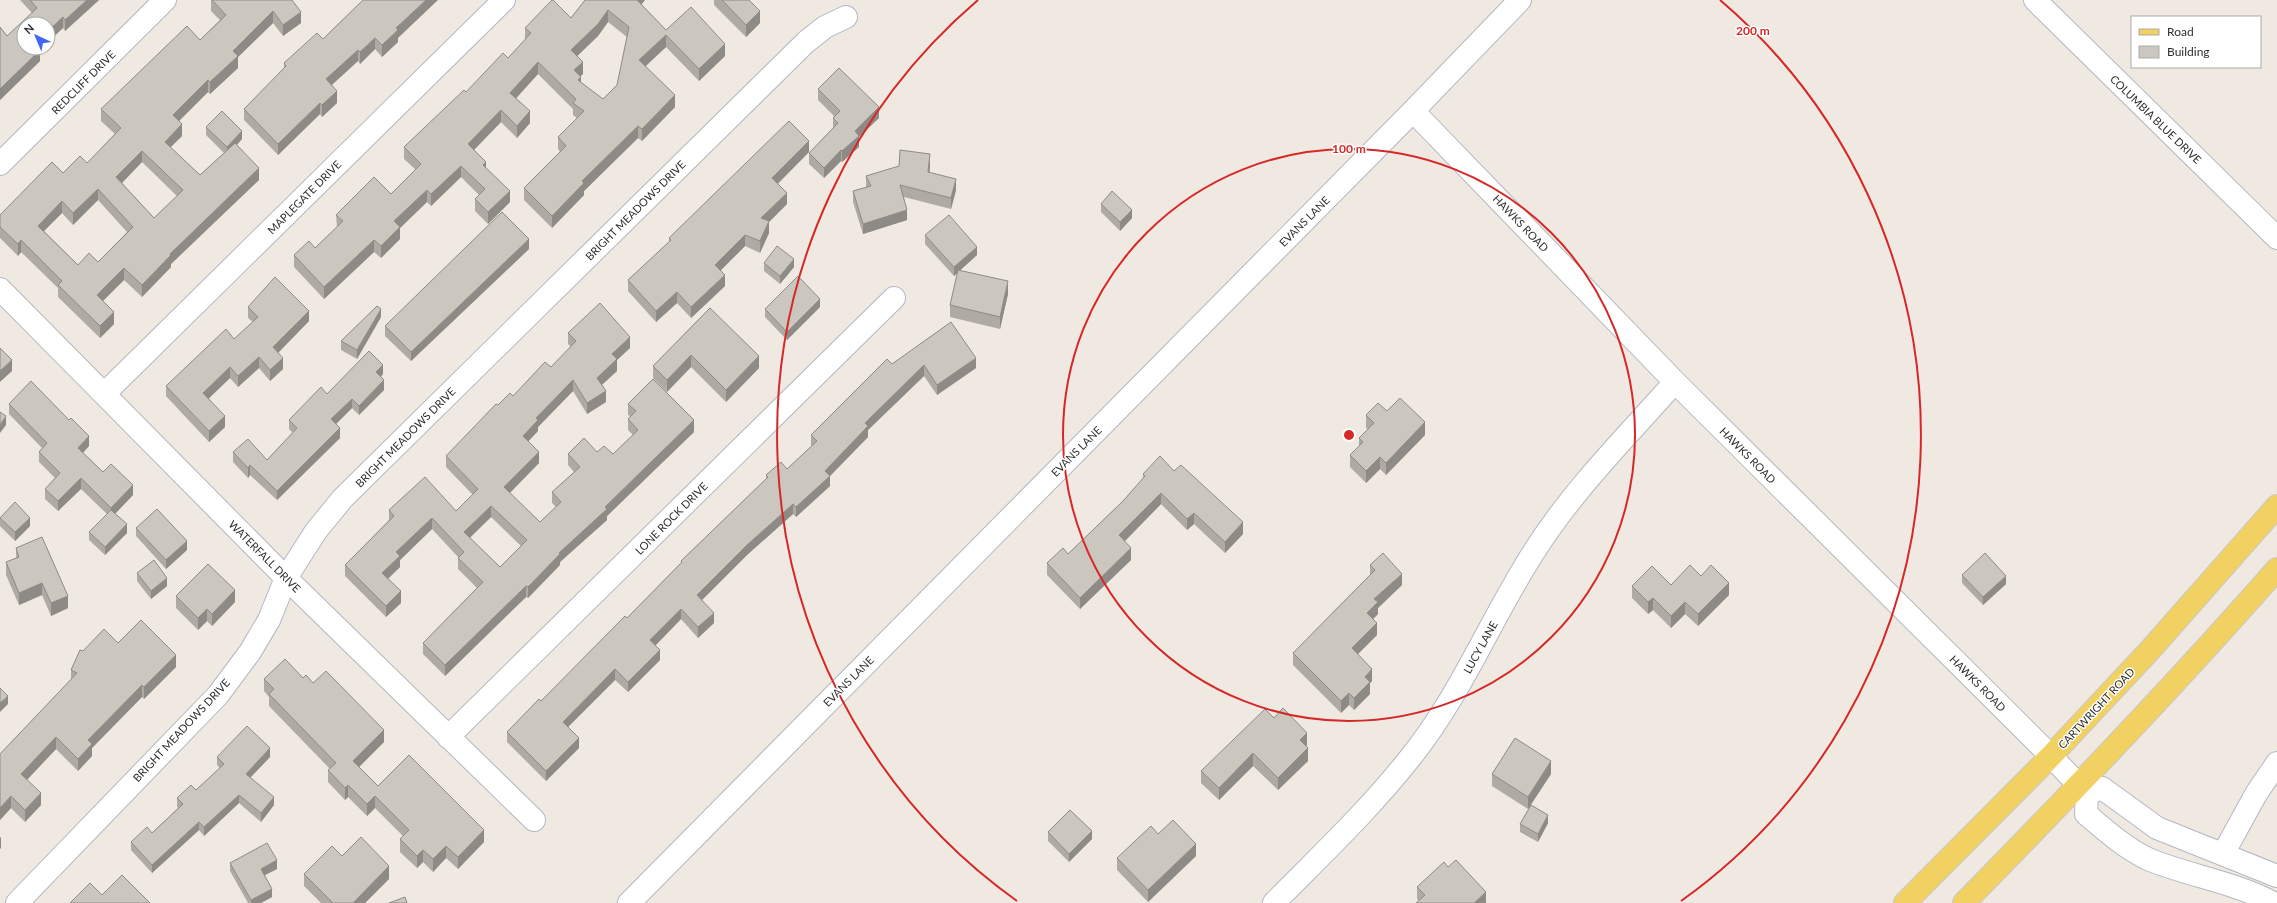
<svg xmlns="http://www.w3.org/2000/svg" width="2277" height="903" font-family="Lato,sans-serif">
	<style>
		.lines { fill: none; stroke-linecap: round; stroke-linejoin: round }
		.minor-casing { stroke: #b4b7c1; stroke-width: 24 }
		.major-casing { stroke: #c9c9c9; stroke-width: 24 }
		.minor { stroke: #fff; stroke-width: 22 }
		.major { stroke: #f2d163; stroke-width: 22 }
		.wall { fill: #afaba4; fill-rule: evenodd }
		.shaded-wall { fill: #8e8b86 }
		.building { fill: #cbc7bf; stroke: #8e8b86; fill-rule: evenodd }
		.ring { fill: none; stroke: #d62828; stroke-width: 2 }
		.labels { text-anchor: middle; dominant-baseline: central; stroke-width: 3; stroke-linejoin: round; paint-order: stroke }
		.street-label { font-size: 11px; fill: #2e2e2e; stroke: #fff }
		.centre { fill: #d62828; stroke: #fff; stroke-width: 2 }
		.ring-label { font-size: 12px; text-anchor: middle; font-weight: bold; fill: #d62828; stroke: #fff; stroke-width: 3; stroke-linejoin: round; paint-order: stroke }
	</style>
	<rect width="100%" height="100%" fill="#efe9e1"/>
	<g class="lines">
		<defs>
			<path id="minor" d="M2035 0 2277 238
				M1413 111 1675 382 2051 756 2087 794 2086 814C2106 831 2125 848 2148 859 2189 876 2234 882 2273 903
				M0 164 165 0
				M0 289 286 578 534 820
				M105 393 504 0
				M448 737 894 298
				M2087 794 2102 788 2157 828 2277 876
				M2223 854 2256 794 2277 763
				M17 903 218 695 250 652 269 620 286 578 316 531 343 498 806 42 825 27 846 17
				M629 903 1413 111 1520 0
				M1274 903C1320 856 1369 810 1410 758 1461 695 1491 618 1535 550 1574 489 1626 437 1675 382"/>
			<path id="major" d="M1905 903 2051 756 2151 649 2277 506
				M1964 903C2071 794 2176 684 2277 569"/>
		</defs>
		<!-- minor casing -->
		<use href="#minor" class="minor-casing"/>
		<!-- major casing -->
		<use href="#major" class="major-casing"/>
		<!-- minor -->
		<use href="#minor" class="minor"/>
		<!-- major -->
		<use href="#major" class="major"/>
	</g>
	<!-- wall -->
	<path class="wall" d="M20 0H99L65 31 63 28 48 42V24L24 48H42L40 50V61L0 100V27L7 36 32 13Z
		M211 0H292L301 23 283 36 273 23 238 57V68L210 94 208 92 179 121 182 136 170 147 200 175 224 153 206 135V127L242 139 237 145 259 180 171 264V267L142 297 124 280 102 301 114 324 100 338 58 297V288L21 252 18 256 0 238V215L63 173 87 163 115 134 101 121V109L200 40 220 20 211 11ZM142 162 177 196 154 218 122 183ZM98 200 127 232 98 262 78 265 44 231 62 213 73 225Z
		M363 0 398 38V42L382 57 375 49 360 64 358 61 332 85 337 103 322 117 320 114 278 155 244 120V109L284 69V63L323 39Z
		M585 0H645L641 4 666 30 725 56 699 81 666 47 646 66 675 107 642 141 638 138 584 191V195L552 228 524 200V188L560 152 558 149V137L577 118 573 115V109L538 74 516 98 530 123 517 138 501 122 474 150 510 202 488 224 475 211V199L479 195 461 177 431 206 427 202 400 228V239L381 258 374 252 324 299 294 267V255L315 248 337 227 336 215 391 194 416 170 404 159V147L466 92 508 58 525 40V28L571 18ZM608 22 627 37 617 85 603 99 581 83 580 76 583 74 577 56 598 36Z
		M714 0H749L760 23 746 37 714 5Z
		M818 89 879 118 859 137V147L842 162 841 161 824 178 809 164V153L833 128V118L834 116 818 100Z
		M809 152 778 184 787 204 769 222V233L760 253 745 246 721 270 725 286 691 318 677 303 656 322 628 291V280L669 242V238Z
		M930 164V172L956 190 951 209 904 197 907 220 863 234 853 202V191L866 187V176Z
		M1101 204 1132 218 1120 231 1101 212Z
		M925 235 977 255 960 270 1008 294 1000 329 950 317V305L958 272 954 276 925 244Z
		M529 249 411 361 385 336V326Z
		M764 263 794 267 780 284 764 271Z
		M248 307 309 321 278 353 283 369 270 381 259 368 238 387 230 378 209 398 225 427 209 442 166 396V386L234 339 253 322 248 318Z
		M820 307 787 340 765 317V309Z
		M710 308 759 368 726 402 691 367 667 392 653 378V366Z
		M381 317 357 359 341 350V341Z
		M568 333 630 348 617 360V371L602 385 606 402 587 414 573 391 538 427V431L528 441 539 463 509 493 540 522 556 507 552 503V492L574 472 568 465V454L597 452 613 454 633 435 628 430V419L630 416 628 415V404L694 432 607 516V520L560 562V565L528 598 526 597 445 676 423 654V643L477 588 458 569V557L432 529 400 560V567L388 579 401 603 386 617 345 576V565L389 520V510L456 511 473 495 446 467V456L498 405 513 396 551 367 571 347 568 344ZM491 517 521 546 500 567 470 538Z
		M892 364 976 368 937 395 924 376 868 430V437L830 476V486L796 517 793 514 747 555 702 600 714 623 698 638 681 619 655 646 660 660 628 692 615 680 568 727 579 748 546 781 507 742V732L541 701 627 618 681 563V561L766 479V475L787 469 812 446 811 445V435Z
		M383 374 381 377 384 390 359 415 352 408 336 424 340 438 277 500 250 475 248 478 233 462V452L267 460 293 433 289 429V420L327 394Z
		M9 404 89 446 83 453 103 472 133 495 115 514 127 533 105 555 89 540V532L107 514 81 489 58 511 45 499V489L55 478 39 462V452L42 448 9 414Z
		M1387 411 1425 435 1386 475 1380 469 1366 483 1350 467V455L1359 447V438L1368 429 1366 428V415Z
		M1174 471 1243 534 1225 553 1194 524 1187 530 1161 504 1125 541 1131 560 1080 609 1047 575V563L1068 554 1123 501 1143 479V474Z
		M0 518 30 526 15 541 0 526Z
		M136 528 187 550 166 569 136 536Z
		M16 548 68 608 51 616 42 595 19 605 6 575V562L16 558Z
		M1370 565 1402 585 1378 608V614L1373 619 1377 635 1358 654 1372 681 1370 683V694L1354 710 1349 705 1341 713 1293 665V653L1370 575Z
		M137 573 167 586 151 599 137 581Z
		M1962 575 2006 584 1983 605 1962 583Z
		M1701 576 1729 595 1698 626 1685 614 1671 628 1653 610 1648 614 1632 598V586L1671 585Z
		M176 596 235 602 212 626 207 621 198 630 176 608Z
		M118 643 176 667 144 699 142 697 92 748V756L78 771 56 749 27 780 41 805 25 822 11 808 0 820V754L71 680V670L83 651Z
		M303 678 313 683 384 742 359 767 378 786 484 842 458 869 446 858 433 872 423 862 417 868 400 852V839L403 836 375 808 367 816 348 797 345 800 328 782V770L330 769 269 706V697L264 691V679Z
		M1274 718 1307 745 1306 746 1308 761 1278 790 1253 766 1219 800 1201 783V771Z
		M217 757H270L250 778 274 805 261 822 239 803 204 836 199 830 152 873 131 850V842L152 833 178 808 177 806V798L196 790 220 768 217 765Z
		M1492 774H1551L1528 809 1492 786Z
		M1548 823 1538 842 1520 832V824Z
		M1048 832 1092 839 1069 862 1048 841Z
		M1158 834 1196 856 1148 902 1117 870V858Z
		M342 856 389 879 365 903H321L304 886V874Z
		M230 863 277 869 265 875 272 897 261 903H248L230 871Z
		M1417 887 1486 903 1419 901 1417 899Z"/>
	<!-- shaded-wall -->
	<path class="shaded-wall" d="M87 0H99L65 31V20Z
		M426 0H438L398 38V42L382 57V45L396 28Z
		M636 0H645L636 11Z
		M608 10V22L598 36 571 62V50Z
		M273 11V23L238 57V68L210 94V82L233 51Z
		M760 11V23L746 37V25Z
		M301 12V23L283 36V25Z
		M63 17V28L48 42V31Z
		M666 35V47L639 72V60Z
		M375 38V49L360 64V52Z
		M725 44V56L699 81V69Z
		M40 50V61L0 100V89Z
		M358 50V61L326 90V79Z
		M538 62V74L510 105V93Z
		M583 62V74L574 82V70Z
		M581 77V89L578 80Z
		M208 80V92L173 127V115Z
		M337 91V103L322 117V105Z
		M675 95V107L642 141V129Z
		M320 103V114L278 155V144Z
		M879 107V118L859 137V147L842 162V151L855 131Z
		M501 110V122L468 156V144Z
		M530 111V123L517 138V126Z
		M182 124V136L165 153V142Z
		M638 126V138L584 191V195L552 228V216L582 181Z
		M242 131V139L227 155V147Z
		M809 141V152L772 189V178Z
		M841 150V161L824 178V168Z
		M142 151V162L116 189V177Z
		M930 154V164L928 183V172Z
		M486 162V174L483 165Z
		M461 166V177L431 206V194Z
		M259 168V180L171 264V267L142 297V285L170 254Z
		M956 179V190L951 209V198Z
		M98 189V200L73 225V213Z
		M427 190V202L400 228V239L381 258V246L394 221Z
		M510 191V202L488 224V212Z
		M787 193V204L769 222V233L760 253 761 218Z
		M62 201V213L38 237V226Z
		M907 210V220L863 234V224Z
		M1132 210V218L1120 231V222Z
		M745 235V246L715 276V265Z
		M529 239V249L411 361V352Z
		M21 240V252L18 256V244Z
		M374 240V252L324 299V287Z
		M977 247V255L954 276V267Z
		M794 259V267L780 284V276Z
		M124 268V280L97 307V295Z
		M725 275V286L691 318V307Z
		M1008 281V294L1000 329V317Z
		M677 292V303L656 322V311Z
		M820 299V307L787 340V332Z
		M381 309V317L357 359V350Z
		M309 311V321L273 358V347Z
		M114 312V324L100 338V326Z
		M630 337V348L617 360V371L597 389V378L612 354Z
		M691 355V367L667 392V380Z
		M759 356V368L726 402V390Z
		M259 357V368L238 387V376Z
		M283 358V369L270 381V370Z
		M976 358V368L937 395V385Z
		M12 360V371L0 382V371Z
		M383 365V374L376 382V372Z
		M924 365V376L868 430V437L830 476V486L796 517V507L825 471 865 423Z
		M230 367V378L203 404V393Z
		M384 380V390L359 415V406Z
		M573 380V391L538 427V431L523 447V436L536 418Z
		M606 391V402L587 414V403Z
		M352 399V408L331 429V419Z
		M6 416V425L0 433V425Z
		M225 416V427L209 442V431Z
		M694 420V432L607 516V520L560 562V565L528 598V587L559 553Z
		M1425 422V435L1386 475V463Z
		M340 428V438L277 500V491Z
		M89 436V446L78 458V448Z
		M539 452V463L504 499V487Z
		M1380 457V469L1366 483V471Z
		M250 465V475L248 478V468Z
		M81 478V489L58 511V501Z
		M133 485V495L111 518V508Z
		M1161 493V504L1119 547V535Z
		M793 504V514L747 555 697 605V595L747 545Z
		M491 506V517L464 543V532Z
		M1194 513V524L1187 530V519Z
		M30 518V526L15 541V532Z
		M432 518V529L400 560V567L382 584V573L396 552Z
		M1243 522V534L1225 553V542Z
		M127 524V533L105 555V547Z
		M187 541V550L166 569V560Z
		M1131 548V560L1080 609V598Z
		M1402 574V585L1378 608V614L1367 625V613L1374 599Z
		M2006 576V584L1983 605V597Z
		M167 578V586L151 599V591Z
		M42 583V595L19 605V593Z
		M1729 583V595L1698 626V614Z
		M526 586V597L445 676V665Z
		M235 590V602L212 626V614Z
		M401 591V603L386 617V606Z
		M68 596V608L51 616V603Z
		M1653 598V610L1648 614V602Z
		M1685 602V614L1671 628V616Z
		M207 609V621L198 630V618Z
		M681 609V619L650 651V640Z
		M714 613V623L698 638V627Z
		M1377 623V635L1352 660V648Z
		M660 650V660L628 692V682Z
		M176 655V667L144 699V687Z
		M615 669V680L563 732V722Z
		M1372 669V681L1370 683V694L1354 710V698L1365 677Z
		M142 685V697L92 748V756L78 771V759L88 740Z
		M1349 693V705L1341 713V701Z
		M8 696V704L0 712V703Z
		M384 730V742L353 773V761Z
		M1307 733V745L1300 752V740Z
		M56 737V749L21 786V774Z
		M579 738V748L546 781V771Z
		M270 748V757L246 782V774Z
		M1308 748V761L1278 790V778Z
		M1253 753V766L1219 800V788Z
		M1551 761V774L1528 809V797Z
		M348 785V797L345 800V788Z
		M41 793V805L25 822V810Z
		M239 795V803L204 836V827Z
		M11 796V808L0 820V808Z
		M375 796V808L367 816V804Z
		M274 797V805L261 822V813Z
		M1548 815V823L1538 842V834Z
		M199 822V830L152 873V865Z
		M484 830V842L458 869V857Z
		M1092 831V839L1069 862V854Z
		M1 837V848L0 849V838Z
		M1196 844V856L1148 902V890Z
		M446 846V858L433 872V859Z
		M423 850V862L417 868V856Z
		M277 860V869L261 877V869Z
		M389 866V879L365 903H353Z
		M272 889V897L261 903H251V900Z
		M1486 892V903H1474Z"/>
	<!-- building -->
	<path class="building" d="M30 0H87L65 20 63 17 48 31V24H24V48H39L40 50 0 89V27L7 36 37 8Z
		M212 0H292L301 12 283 25 273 11 233 51 238 56 210 82 208 80 173 115 182 124 165 142 200 175 235 143 259 168 170 254 171 255 142 285 124 268 97 295 114 312 100 326 58 285 62 281 21 240 18 244 0 227V215L52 162 63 173 80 156 87 163 121 128 101 109 187 26 200 40 226 15ZM142 151 183 190 154 218 116 177ZM98 189 133 227 98 262 89 253 78 265 38 226 62 201 73 213Z
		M363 0H426L396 28 398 30 382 45 375 38 360 52 358 50 326 79 337 91 322 105 320 103 278 144 244 109 286 66 284 63 317 33 323 39Z
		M552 0H553L571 18 585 0H637L666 30 691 7 725 44 699 69 666 35 639 60 675 95 642 129 638 126 582 181 584 183 552 216 524 188 566 146 558 137 584 111 573 103 576 99 538 62 510 93 530 111 517 126 501 110 468 144 486 162 483 165 510 191 488 212 475 199 485 189 461 166 431 194 427 190 394 221 400 227 381 246 374 240 324 287 294 255 309 241 315 248 343 221 336 215 374 177 391 194 421 164 404 147 464 90 466 92 503 53 508 58 531 33 525 28ZM608 10 629 27 617 85 603 99 578 80 581 77 574 70 583 62 571 50 598 24Z
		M722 0H749L760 11 746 25Z
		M839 68 879 107 855 131 859 136 842 151 841 150 824 168 809 153 838 123 833 118 840 111 818 89Z
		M222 111 242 131 227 147 206 127Z
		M789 121 809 141 772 178 787 193 761 218 769 221 760 241 745 235 715 265 725 275 691 307 677 292 656 311 628 280 671 240 669 238Z
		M900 150 930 154 928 172 956 179 951 198 900 185 907 210 863 224 853 191 871 186 866 176 899 166Z
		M1112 191 1132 210 1120 222 1101 204Z
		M502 212 529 239 411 352 385 326Z
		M949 215 977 247 954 267 925 235Z
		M777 246 794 259 780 276 764 263Z
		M958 270 1008 281 1000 317 950 305Z
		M798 276 820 299 787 332 765 309Z
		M275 277 309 311 273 347 283 358 270 370 259 357 238 376 230 367 203 393 225 416 209 431 166 386 226 329 234 339 258 317 248 307Z
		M600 303 630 337 612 354 617 359 597 378 606 391 587 403 573 380 536 418 538 420 523 436 539 452 504 487 540 522 561 502 552 492 580 467 568 454 584 438 597 452 604 446 613 454 638 430 628 419 636 411 628 404 653 379 694 420 605 507 607 509 559 553 560 554 528 587 526 586 445 665 423 643 483 582 458 558 464 552 432 518 396 552 400 556 382 573 401 591 386 606 345 565 394 516 389 510 425 477 456 511 478 489 446 456 496 404 498 405 510 393 513 396 545 362 551 367 576 341 568 333ZM491 506 527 540 500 567 464 532Z
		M377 306 381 309 357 350 341 341Z
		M710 308 759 356 726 390 691 355 667 380 653 366Z
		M951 322 976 358 937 385 924 365 865 423 868 426 825 471 830 476 796 507 793 504 747 545 697 595 714 613 698 627 681 609 650 640 660 650 628 682 615 669 563 722 579 738 546 771 507 732 539 699 541 701 625 616 627 618 682 562 681 561 768 477 766 475 781 462 787 469 817 441 811 435 887 359 892 364Z
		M0 348 12 360 0 371Z
		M369 351 383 365 376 372 384 380 359 406 352 399 331 419 340 428 277 491 250 465 248 468 233 452 248 439 267 460 297 428 289 420 321 387 327 394Z
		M31 381 69 420 71 418 89 436 78 448 103 472 111 464 133 485 111 508 81 478 58 501 45 489 60 473 39 452 47 443 9 404Z
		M1400 398 1425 422 1386 463 1380 457 1366 471 1350 455 1363 442 1359 438 1374 423 1366 415 1378 403 1387 411Z
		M0 412 6 416 0 425Z
		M1160 456 1174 471 1181 465 1243 522 1225 542 1194 513 1187 519 1161 493 1119 535 1131 548 1080 598 1047 563 1063 548 1068 554 1123 501 1145 476 1143 474Z
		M15 502 30 518 15 532 0 518Z
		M157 509 187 541 166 560 136 528Z
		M111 510 127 524 105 547 89 532Z
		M42 537 68 596 51 603 42 583 19 593 6 562 19 557 16 548Z
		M1383 553 1402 574 1374 599 1378 602 1367 613 1377 623 1352 648 1372 669 1365 677 1370 682 1354 698 1349 693 1341 701 1293 653 1375 570 1370 565Z
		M1985 553 2006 576 1983 597 1962 575Z
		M154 560 167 578 151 591 137 573Z
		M208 564 235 590 212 614 207 609 198 618 176 596Z
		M1690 565 1701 576 1711 565 1729 583 1698 614 1685 602 1671 616 1653 598 1648 602 1632 586 1652 566 1671 585Z
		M141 620 176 655 144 687 142 685 88 740 92 744 78 759 56 737 21 774 41 793 25 810 11 796 0 808V754L77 673 71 670 80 650 83 651 104 629 118 643Z
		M285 659 303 678 306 675 313 683 326 671 384 730 353 761 378 786 409 755 484 830 458 857 446 846 433 859 423 850 417 856 400 839 409 830 375 796 367 804 348 785 345 788 328 770 336 763 269 694 274 689 264 679Z
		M0 688 8 696 0 703Z
		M1283 708 1307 733 1300 740 1308 748 1278 778 1253 753 1219 788 1201 771 1265 709 1274 718Z
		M247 726 270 748 246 774 274 797 261 813 239 795 204 827 199 822 152 865 131 842 147 827 152 833 183 804 177 798 191 785 196 790 224 764 217 757Z
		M1515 738 1551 761 1528 797 1492 774Z
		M1531 805 1548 815 1538 834 1520 824Z
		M1070 810 1092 831 1069 854 1048 832Z
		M1173 820 1196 844 1148 890 1117 858 1151 826 1158 834Z
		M361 837 389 866 353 903H333L304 874 332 846 342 856Z
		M267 843 277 860 261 869 272 889 251 900 230 863Z
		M1456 860 1486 892 1474 903H1416L1425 895 1417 887 1444 862 1448 867Z
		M122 875 150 903H70L90 883 102 895Z
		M405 897 407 903H389Z"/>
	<!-- distance rings -->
	<g class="ring">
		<circle cx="1349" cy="435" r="286"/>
		<path d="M1017 901A572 572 0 0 1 978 0M1720 0A572 572 0 0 1 1681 901"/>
	</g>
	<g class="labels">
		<!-- street labels -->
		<g class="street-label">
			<text transform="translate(83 82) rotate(-45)">REDCLIFF DRIVE</text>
			<text transform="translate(2156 119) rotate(44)">COLUMBIA BLUE DRIVE</text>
			<text transform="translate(304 197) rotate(-45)">MAPLEGATE DRIVE</text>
			<text transform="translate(635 210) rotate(-45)">BRIGHT MEADOWS DRIVE</text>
			<text transform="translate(1304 221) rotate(-45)">EVANS LANE</text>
			<text transform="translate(1521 223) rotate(46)">HAWKS ROAD</text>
			<text transform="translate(405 437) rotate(-45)">BRIGHT MEADOWS DRIVE</text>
			<text transform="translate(1076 451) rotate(-45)">EVANS LANE</text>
			<text transform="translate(1748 455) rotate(45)">HAWKS ROAD</text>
			<text transform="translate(671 518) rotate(-45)">LONE ROCK DRIVE</text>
			<text transform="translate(265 556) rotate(45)">WATERFALL DRIVE</text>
			<text transform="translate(1480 647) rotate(-61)">LUCY LANE</text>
			<text transform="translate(848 681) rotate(-45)">EVANS LANE</text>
			<text transform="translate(1978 683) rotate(45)">HAWKS ROAD</text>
			<text transform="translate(2096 708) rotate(-47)">CARTWRIGHT ROAD</text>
			<text transform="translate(181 730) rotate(-47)">BRIGHT MEADOWS DRIVE</text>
		</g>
	</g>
	<circle cx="1349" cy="435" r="6" class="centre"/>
	<g class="ring-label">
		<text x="1753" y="35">200 m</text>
		<text x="1349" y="153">100 m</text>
	</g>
	<!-- legend -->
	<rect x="2131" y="16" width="130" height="52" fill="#ffffff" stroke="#ababab"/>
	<rect x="2139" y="29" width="20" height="6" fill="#f2d163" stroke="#ababab"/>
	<text x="2167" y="36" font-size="12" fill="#2e2e2e">Road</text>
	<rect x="2139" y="46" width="20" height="12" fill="#cbc7bf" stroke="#ababab"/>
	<text x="2167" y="56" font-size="12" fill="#2e2e2e">Building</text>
	<!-- north arrow -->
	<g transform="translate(36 36) rotate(316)"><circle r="19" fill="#ffffff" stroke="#ababab"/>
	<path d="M0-3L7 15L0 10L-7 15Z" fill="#4264fb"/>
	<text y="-6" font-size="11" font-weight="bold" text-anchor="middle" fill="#2e2e2e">N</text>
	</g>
</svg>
